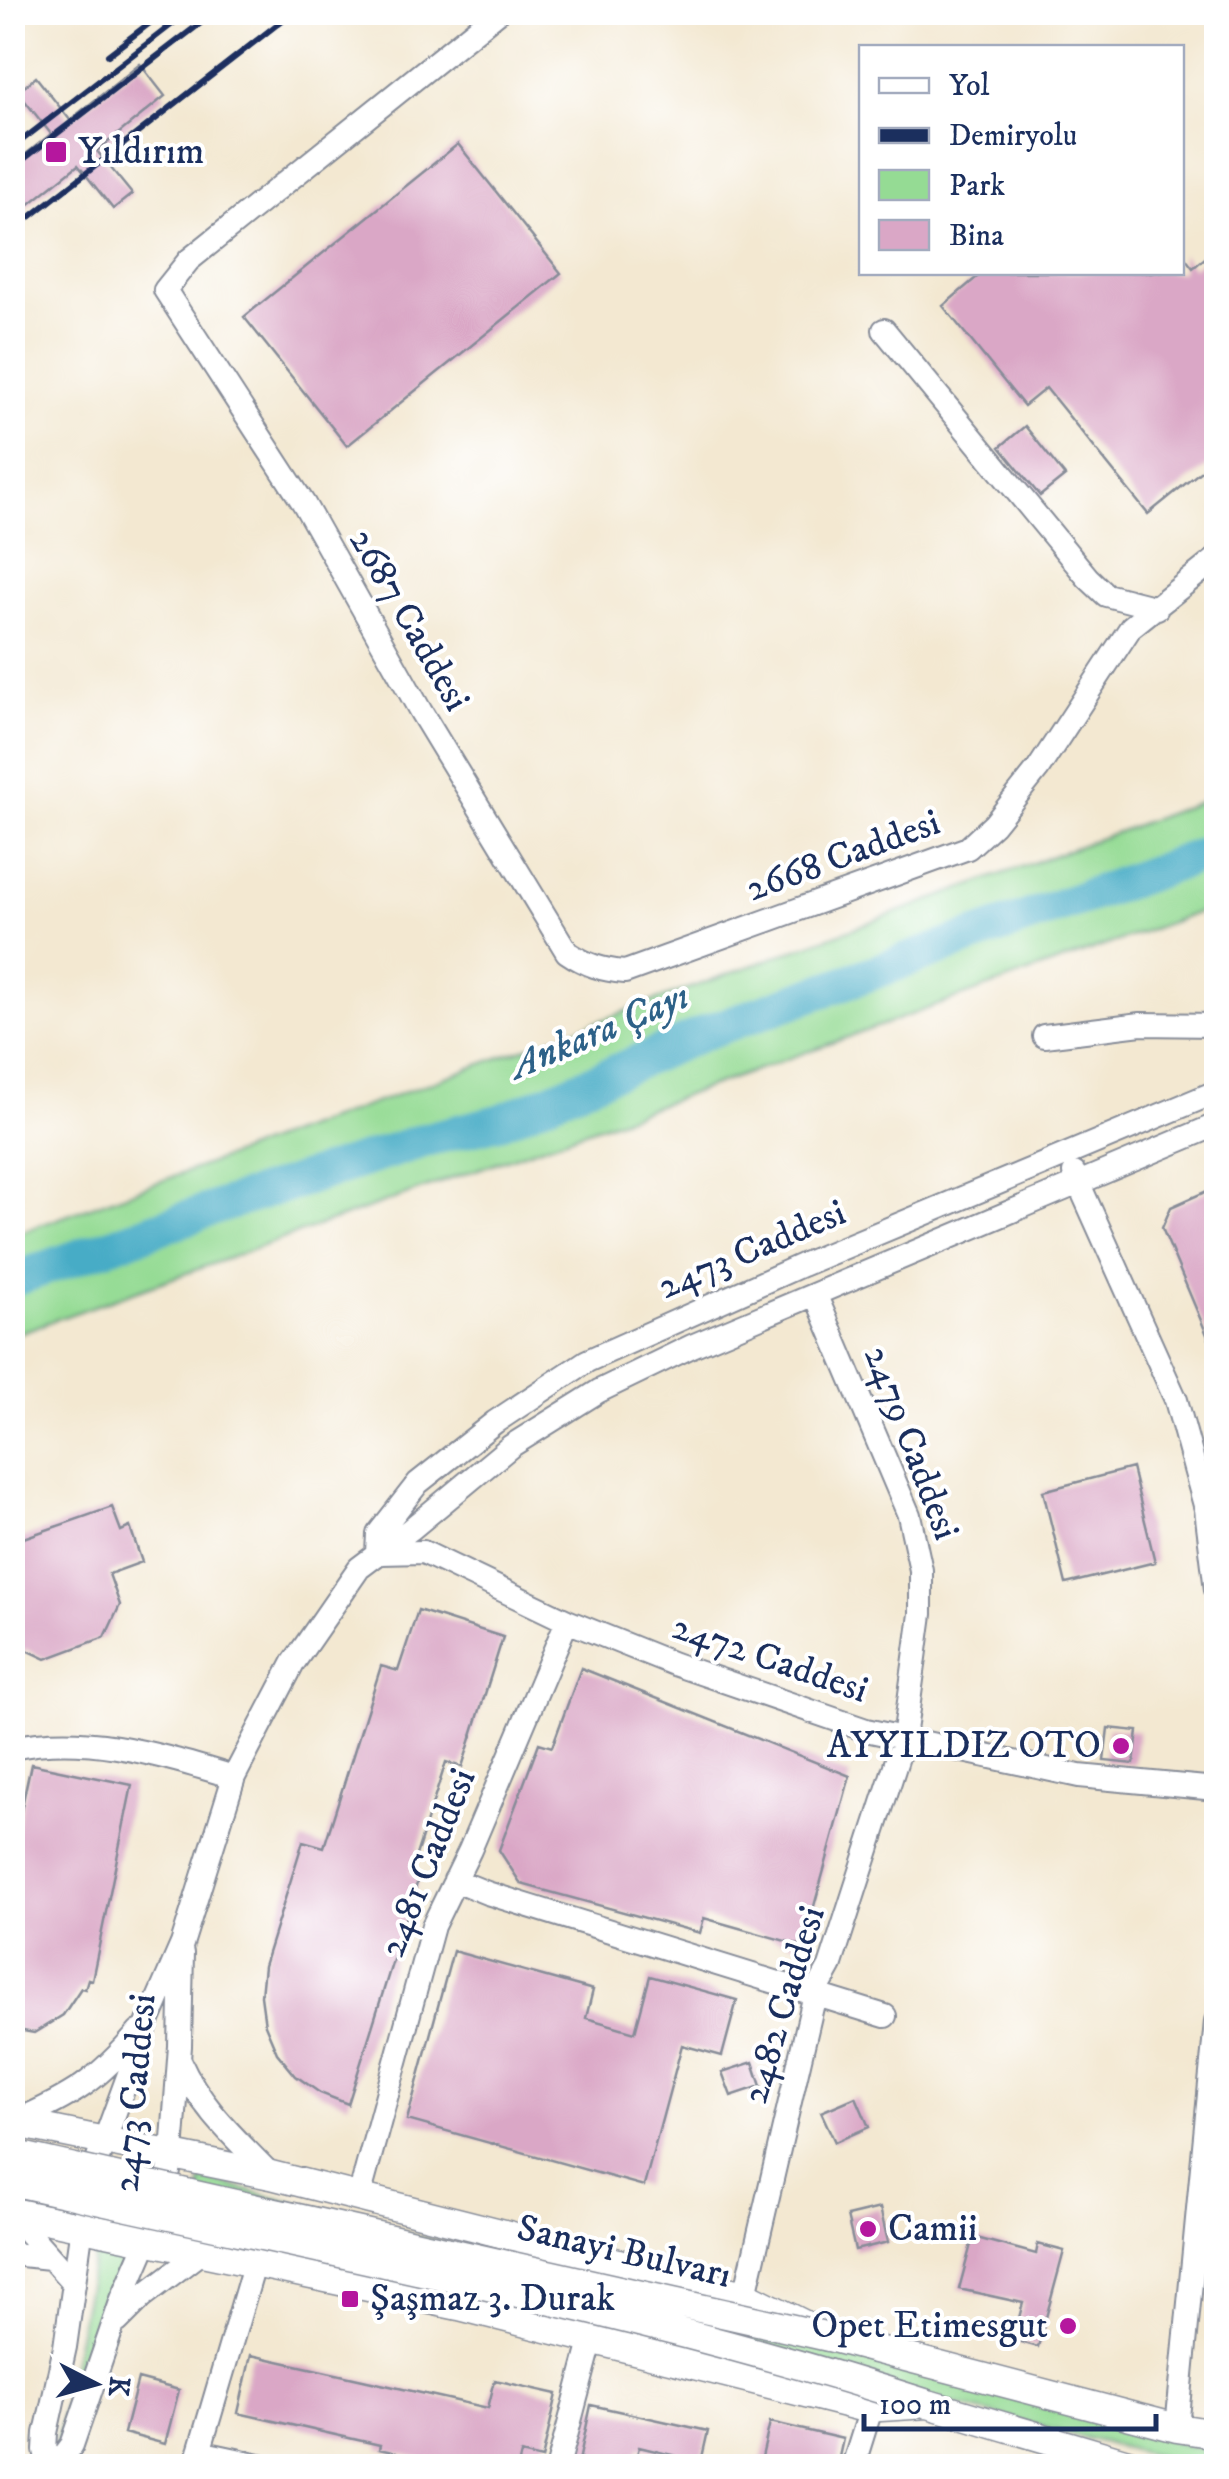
<svg xmlns="http://www.w3.org/2000/svg" width="1229" height="2479" font-family="'IM FELL DW Pica',serif">
	<style>
		.green { fill: #95db94; stroke: #588579; stroke-width: 2.5 }
		.lines { fill: none; stroke-linecap: round; stroke-linejoin: round }
		.river { stroke: #47acc6; stroke-width: 35 }
		.building { fill: #daa7c6 }
		.minor-casing { stroke: #878c98; stroke-width: 26 }
		.major-casing { stroke: #878c98; stroke-width: 31 }
		.minor { stroke: #fff; stroke-width: 22 }
		.major { stroke: #fff; stroke-width: 28 }
		.rail { stroke: #1b2f5e; stroke-width: 6 }
		.major-bridge-casing { stroke: #878c98; stroke-width: 31; stroke-linecap: butt }
		.major-bridge { stroke: #fff; stroke-width: 28 }
		.poi-dot { fill: #b5179e; stroke: #fff; stroke-width: 4 }
		.labels { text-anchor: middle; dominant-baseline: central; stroke-width: 8; stroke-linejoin: round; paint-order: stroke }
		.poi-label { font-size: 38px; fill: #1b2f5e; stroke: #fff; text-anchor: start }
		.street-label { font-size: 38px; fill: #1b2f5e; stroke: #fff }
		.water-label { font-size: 40px; font-style: italic; fill: #2d6188; stroke: #fff }
	</style>
	<rect width="100%" height="100%" fill="#fff"/>
	<filter id="ink" filterUnits="userSpaceOnUse"><feTurbulence type="fractalNoise" baseFrequency=".01" numOctaves="2"/><feDisplacementMap in="SourceGraphic" scale="20" xChannelSelector="R" yChannelSelector="G"/><feConvolveMatrix kernelMatrix="1 2 1 2 8 2 1 2 1" color-interpolation-filters="sRGB"/></filter>
	<filter id="wash" filterUnits="userSpaceOnUse"><feTurbulence type="fractalNoise" baseFrequency=".0048" numOctaves="4" result="noise"/><feDisplacementMap in="SourceGraphic" scale="40" xChannelSelector="R" yChannelSelector="G"/><feGaussianBlur stdDeviation="2.25" result="paint"/><feColorMatrix in="noise" values="0 0 0 0 0 0 0 0 0 0 0 0 0 0 0 0 0 1.4 0 .05"/><feComposite in="paint" operator="in"/></filter>
	<g filter="url(#wash)">
		<rect width="100%" height="100%" fill="#f3e8d1"/>
		<!-- green -->
		<path class="green" d="M1216 796V906L13 1335V1235Z
			M202 2178 1216 2453V2466H1195L197 2211Z
			M97 2242 131 2248 102 2319 58 2448H55Z"/>
		<g class="lines">
			<!-- river -->
			<path class="river" d="M12 1280 218 1207 428 1139 501 1121 709 1031 1216 850"/>
		</g>
		<g id="blocks">
			<!-- building -->
			<path class="building" d="M140 64 165 96 97 151 132 194 113 209 78 165 12 218V165L51 134 18 92 36 77 70 120Z
				M458 144 561 273 347 446 244 317Z
				M1216 249V459L1148 514 1046 388 1024 406 943 306 983 272H1182V254L1193 268Z
				M1025 426 1065 476 1040 496 1000 447Z
				M1216 1187V1356L1162 1228 1171 1207Z
				M1132 1468 1155 1562 1066 1584 1043 1491Z
				M112 1507 121 1531 130 1527 142 1562 109 1574 120 1605 105 1637 46 1659 25 1649 12 1676V1542Z
				M418 1610 503 1637 462 1767 446 1762 410 1874 419 1877 348 2104 320 2093 296 2076 277 2053 265 2025 261 1996 264 1966 303 1841 324 1847 381 1666 398 1671Z
				M581 1668 850 1776 803 1946 704 1918 700 1933 521 1884 499 1850 539 1743 552 1747Z
				M1108 1728 1138 1731 1134 1764 1104 1761Z
				M31 1764 132 1785 92 1980 88 1979 85 1989 81 1988 63 2015 34 2033 12 2029V1853Z
				M453 1951 593 1990 586 2018 635 2032 650 1976 737 2000 722 2056 682 2045 644 2186 407 2120Z
				M753 2062 761 2086 731 2096 722 2072Z
				M856 2097 869 2127 835 2142 821 2112Z
				M880 2208 888 2242 855 2250 847 2216Z
				M973 2237 1036 2254 1038 2244 1064 2251 1038 2347 1013 2340 1023 2303 959 2289Z
				M251 2355 488 2408 495 2380 557 2394 542 2459 521 2454 518 2466H455L379 2449 380 2445 238 2413Z
				M138 2379 179 2390 165 2444 124 2433Z
				M591 2405 708 2431 701 2462 639 2447 634 2466H578Z
				M770 2422 843 2439 837 2466H760Z"/>
		</g>
	</g>
	<g filter="url(#ink)">
		<use href="#blocks" fill-opacity="0" stroke="#878c98" stroke-width="2.5"/>
		<g class="lines">
			<defs>
				<path id="minor" d="M498 12 189 260 165 290 304 504 421 712 567 952C586 965 602 970 625 972L968 848 994 824 1038 769 1131 627 1216 559
					M884 330 1088 578 1106 595 1157 608
					M1044 1036 1141 1024 1216 1025
					M1074 1173 1176 1400 1206 1509 1216 1590
					M377 1553 378 1534 418 1483 495 1422 587 1361 802 1265 1216 1092
					M381 1553 423 1552 567 1621 674 1664 866 1730 1079 1776 1216 1789
					M12 1748C88 1731 162 1756 234 1777
					M455 1880 487 1893 885 2016
					M180 2061C200 2107 236 2139 271 2175
					M14 2122C73 2096 97 2081 139 2032
					M359 2197 433 1926 470 1850 567 1621
					M12 2214 74 2284
					M12 2254 50 2258
					M745 2295 815 1994 830 1967 904 1738 921 1614V1570L909 1515 816 1296
					M118 2321 142 2297 201 2252
					M1177 2428 1216 2021
					M199 2452 264 2466
					M12 2466H13
					M49 2466 45 2450 46 2433 65 2347 82 2226 97 2161 148 2022 182 1944 234 1777 294 1662 359 1568 411 1529 511 1446 599 1391 692 1346 1216 1125
					M56 2466 72 2445 122 2299 164 2202 172 2153 180 2046 182 1953
					M195 2466 255 2262
					M558 2466 592 2338
					M853 2466 871 2409"/>
				<path id="major" d="M12 2122 271 2175 745 2295 829 2337 1177 2428 1216 2434
					M12 2212 459 2306 865 2408 928 2404 1138 2466"/>
			</defs>
			<!-- minor casing -->
			<use href="#minor" class="minor-casing"/>
			<!-- major casing -->
			<use href="#major" class="major-casing"/>
			<!-- minor -->
			<use href="#minor" class="minor"/>
			<!-- major -->
			<use href="#major" class="major"/>
			<!-- rail -->
			<path class="rail" d="M108 55 164 12
				M12 148 188 12
				M12 168 215 12
				M12 231 293 12"/>
			<defs>
				<path id="major-bridge" d="M12 2154 829 2337
					M12 2181C319 2251 628 2307 928 2404"/>
			</defs>
			<!-- major-bridge casing -->
			<use href="#major-bridge" class="major-bridge-casing"/>
			<!-- major-bridge -->
			<use href="#major-bridge" class="major-bridge"/>
		</g>
	</g>
	<!-- markers -->
	<g class="poi-dot">
		<rect x="44" y="140" width="24" height="24" rx="5"/>
		<circle cx="1121" cy="1746" r="10"/>
		<circle cx="868" cy="2229" r="10"/>
		<rect x="340" y="2289" width="20" height="20" rx="5"/>
		<circle cx="1068" cy="2326" r="10"/>
	</g>
	<g class="labels">
		<!-- poi labels -->
		<g class="poi-label">
			<text x="78" y="152">Yıldırım</text>
			<text x="1101" y="1746" text-anchor="end">AYYILDIZ OTO</text>
			<text x="888" y="2229">Camii</text>
			<text x="370" y="2299">Şaşmaz 3. Durak</text>
			<text x="1048" y="2326" text-anchor="end">Opet Etimesgut</text>
		</g>
		<!-- street labels -->
		<g class="street-label">
			<text transform="translate(409 620) rotate(60)">2687 Caddesi</text>
			<text transform="translate(843 856) rotate(-20)">2668 Caddesi</text>
			<text transform="translate(752 1250) rotate(-23)">2473 Caddesi</text>
			<text transform="translate(911 1443) rotate(69)">2479 Caddesi</text>
			<text transform="translate(770 1659) rotate(19)">2472 Caddesi</text>
			<text transform="translate(428 1863) rotate(-68)">2481 Caddesi</text>
			<text transform="translate(784 2005) rotate(-73)">2482 Caddesi</text>
			<text transform="translate(135 2093) rotate(-85)">2473 Caddesi</text>
			<text transform="translate(624 2252) rotate(13)">Sanayi Bulvarı</text>
		</g>
		<!-- water labels -->
		<g class="water-label">
			<text transform="translate(600 1032) rotate(-23)">Ankara Çayı</text>
		</g>
	</g>
	<!-- margin -->
	<rect width="1229" height="2479" fill="none" stroke="#fff" stroke-width="50"/>
	<!-- legend -->
	<rect x="859" y="45" width="325" height="230" fill="#ffffff" stroke="#a4acbf" stroke-width="2.5"/>
	<rect x="879" y="78" width="50" height="15" fill="#ffffff" stroke="#a4acbf" stroke-width="2.5"/>
	<text x="949" y="95" font-size="30" fill="#1b2f5e">Yol</text>
	<rect x="879" y="128" width="50" height="15" fill="#1b2f5e" stroke="#a4acbf" stroke-width="2.5"/>
	<text x="949" y="145" font-size="30" fill="#1b2f5e">Demiryolu</text>
	<rect x="879" y="170" width="50" height="30" fill="#95db94" stroke="#a4acbf" stroke-width="2.5"/>
	<text x="949" y="195" font-size="30" fill="#1b2f5e">Park</text>
	<rect x="879" y="220" width="50" height="30" fill="#daa7c6" stroke="#a4acbf" stroke-width="2.5"/>
	<text x="949" y="245" font-size="30" fill="#1b2f5e">Bina</text>
	<!-- north arrow -->
	<g transform="translate(95 2384) rotate(96)" stroke="#ffffff" stroke-width="8" paint-order="stroke">
	<path d="M0-8L18 38L0 25L-18 38Z" fill="#1b2f5e"/>
	<text y="-15" font-size="28" font-weight="bold" text-anchor="middle" fill="#1b2f5e">K</text>
	</g>
	<!-- scale -->
	<path d="M864 2414v15h292v-15" fill="none" stroke="#1b2f5e" stroke-width="5"/>
	<text x="879" y="2414" font-size="30" fill="#1b2f5e" stroke="#ffffff" stroke-width="8" paint-order="stroke">100 m</text>
</svg>
